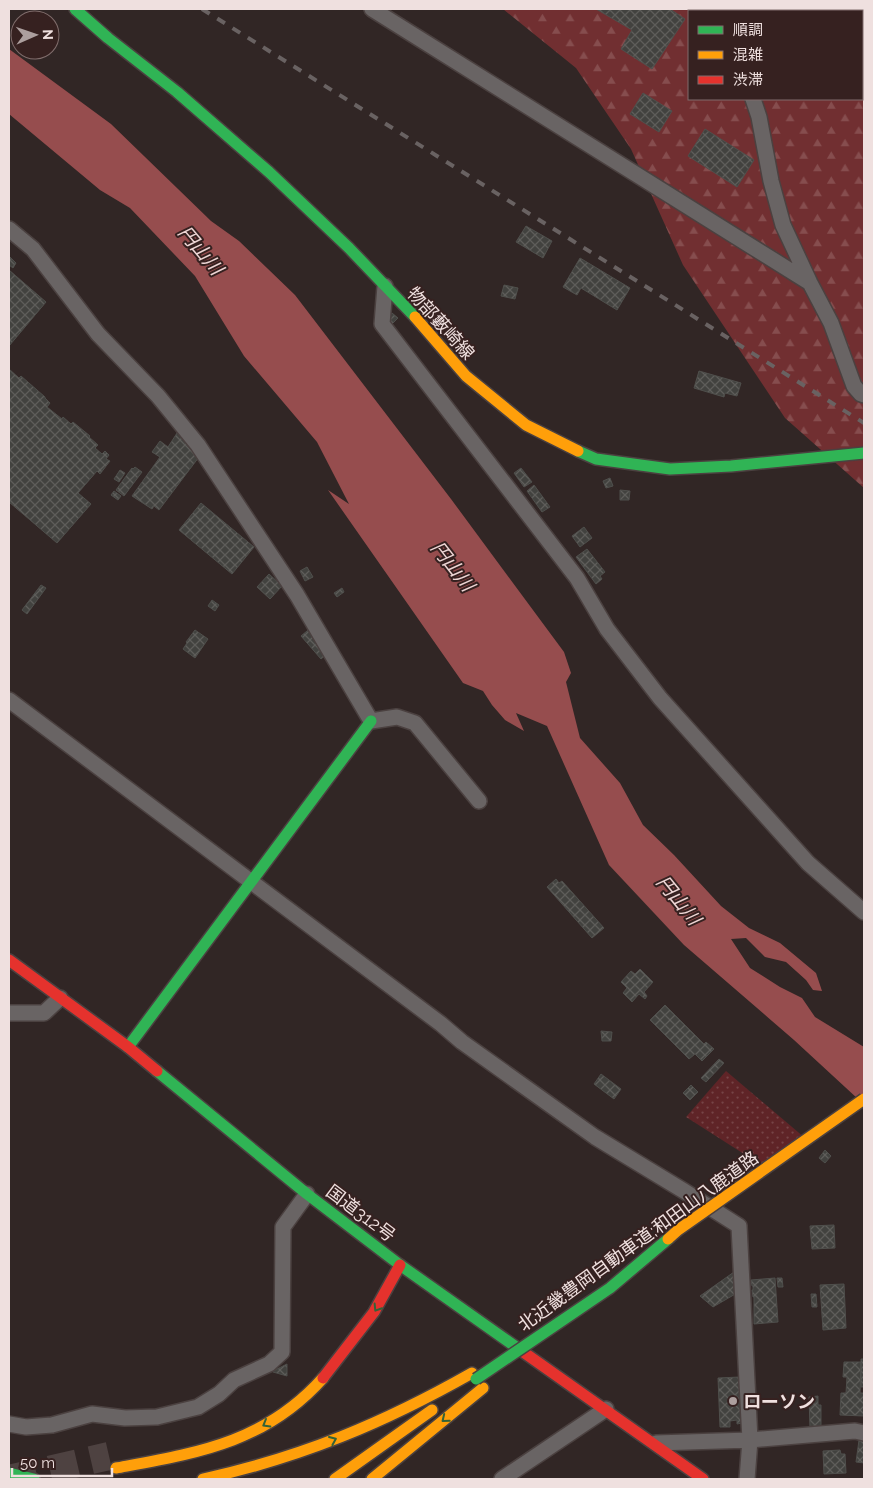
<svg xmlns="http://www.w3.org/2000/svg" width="873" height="1488" font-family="Raleway,'Noto Sans JP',sans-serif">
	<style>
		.forest { fill: url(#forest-firs); fill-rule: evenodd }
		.park { fill: url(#park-dots) }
		.water { fill: #964d4e }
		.building { fill: url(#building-cross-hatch); stroke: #4f4f4c }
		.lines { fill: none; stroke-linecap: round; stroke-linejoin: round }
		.highway-tunnel { stroke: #4e4241; stroke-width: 28; stroke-dasharray: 28 14; stroke-linecap: butt }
		.street-casing { stroke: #4b4140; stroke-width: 18 }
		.fast-casing { stroke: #4b4140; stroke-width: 14 }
		.slow-casing { stroke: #4b4140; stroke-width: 14 }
		.jam-casing { stroke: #4b4140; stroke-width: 14 }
		.street { stroke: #696464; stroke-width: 15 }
		.fast { stroke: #30b455; stroke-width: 11 }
		.slow { stroke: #ff9f0a; stroke-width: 11 }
		.jam { stroke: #e5322d; stroke-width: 11 }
		.rail { stroke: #696262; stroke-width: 4; stroke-dasharray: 9 9; stroke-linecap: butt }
		.fast-bridge-casing { stroke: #4b4140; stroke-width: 14; stroke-linecap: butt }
		.slow-bridge-casing { stroke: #4b4140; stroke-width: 14; stroke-linecap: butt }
		.fast-bridge { stroke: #30b455; stroke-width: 11 }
		.slow-bridge { stroke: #ff9f0a; stroke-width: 11 }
		.oneway { stroke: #336338 }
		.poi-dot { fill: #ac9f9e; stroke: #362120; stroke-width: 2 }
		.labels { text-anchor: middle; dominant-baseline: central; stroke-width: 4; stroke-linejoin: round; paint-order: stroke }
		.street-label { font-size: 18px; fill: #efe0df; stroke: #362120 }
		.poi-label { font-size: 18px; font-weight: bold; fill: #efe0df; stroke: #362120; text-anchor: start }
		.water-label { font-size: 19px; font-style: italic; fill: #efd7d6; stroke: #362120 }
	</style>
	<defs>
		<pattern id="forest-firs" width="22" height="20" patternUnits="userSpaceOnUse" patternTransform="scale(1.25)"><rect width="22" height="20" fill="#712f31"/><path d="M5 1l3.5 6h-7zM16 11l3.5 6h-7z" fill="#864d4e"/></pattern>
		<pattern id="park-dots" width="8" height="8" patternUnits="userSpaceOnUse" patternTransform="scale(1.25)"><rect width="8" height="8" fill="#5f2427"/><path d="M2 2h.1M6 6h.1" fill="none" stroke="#764446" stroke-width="1.8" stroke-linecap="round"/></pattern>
		<pattern id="building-cross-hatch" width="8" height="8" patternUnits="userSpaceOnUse" patternTransform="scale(1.25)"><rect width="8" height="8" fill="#42423f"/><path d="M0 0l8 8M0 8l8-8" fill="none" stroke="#5e5d5a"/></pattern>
	</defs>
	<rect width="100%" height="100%" fill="#312625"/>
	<!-- forest -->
	<path class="forest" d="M503 9H864V488L785 418 683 265 631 149 576 68ZM689 11H862V99H689Z"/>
	<!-- park -->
	<path class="park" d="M726 1071 805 1138 766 1168 686 1117Z"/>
	<!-- water -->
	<path class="water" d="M9 49 111 124 211 221 239 241 295 295 451 499 564 652 571 673 566 682 580 738 620 783 643 825 674 855 721 906 749 928 780 943 816 973 822 991 813 990 806 980 786 962 765 957 746 938 731 939 750 968 780 987 802 998 815 1017 864 1047V1101L858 1099 794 1040 684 945 609 865 547 726 516 713 524 731 505 720 492 705 483 691 463 683 328 490 349 504 317 442 244 356 195 276 130 208 100 190 9 114Z"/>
	<!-- building -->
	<path class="building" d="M596 9H670L685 19 652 69 621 49 632 30Z
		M643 93 672 111 659 132 630 114Z
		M705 129 754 160 737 187 688 156Z
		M526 226 552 241 543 258 516 242Z
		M9 256 16 263 13 268 9 265Z
		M580 258 630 288 617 310 581 288 577 295 563 287Z
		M9 270 46 302 9 346Z
		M504 285 518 288 515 299 501 296Z
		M392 313 398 318 392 324 387 318Z
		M9 369 19 378 21 376 45 397V398L50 403 47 407 62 419 63 417 71 424 73 422 90 436 89 437 98 445 95 448 102 454 105 451 109 455 106 459 110 461 100 474 97 471 78 493 91 504 57 543 9 502Z
		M699 371 741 383 737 396 725 393 724 397 694 388Z
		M179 430 205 449 159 510 154 506 152 509 132 496 160 457 152 452 160 441 168 447Z
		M135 467 142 472 124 496 116 490 132 468 133 469Z
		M521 468 532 482 524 487 514 473Z
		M120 470 125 473 119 482 114 479Z
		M610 478 613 486 606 488 603 481Z
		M534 485 550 507 542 512 527 491Z
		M620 490 630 491 629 500H620Z
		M114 491 121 496 118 500 111 495Z
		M201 503 254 547 232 574 179 530Z
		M584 527 592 538 580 547 572 536Z
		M587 549 605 572 600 576 602 579 596 584 576 557Z
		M307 567 313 577 305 581 300 571Z
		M269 574 282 586 270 599 257 587Z
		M41 585 46 588 27 614 22 610Z
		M342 588 344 592 337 597 334 593Z
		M212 600 219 605 215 611 208 606Z
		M313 626 333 649 321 659 301 636Z
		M195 630 208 639 195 658 183 649 187 643 186 642Z
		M556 879 559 883 562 881 604 928 592 938 547 887Z
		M640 969 653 982 644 992 647 996 645 999 639 994 632 1002 623 993 627 988 621 982 631 971 635 974Z
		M665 1005 704 1044 706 1042 714 1049 702 1061 695 1054 689 1059 650 1020Z
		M601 1031 612 1032 611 1041H602Z
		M719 1059 724 1063 706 1082 701 1078Z
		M601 1074 621 1089 614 1099 594 1084Z
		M691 1085 698 1092 690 1100 683 1093Z
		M825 1150 831 1156 825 1163 819 1158Z
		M834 1225 835 1248 812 1249 810 1226Z
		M734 1272 737 1293 713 1307 700 1296Z
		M775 1278 778 1322 754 1324V1297H753L752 1290H753V1286H752L751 1280Z
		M777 1278H782L783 1287H778Z
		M844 1284 846 1328 823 1330 820 1285Z
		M811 1294H816L817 1307H812Z
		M861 1359H864V1387H861Z
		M844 1362H861L860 1393H864V1416L840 1415 841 1393H846L847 1377H843Z
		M287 1364V1376L273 1372V1371Z
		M740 1377 742 1423 737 1424V1420L730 1421V1427H720L718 1378Z
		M818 1396V1405H821V1428H810L809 1397Z
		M860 1433 864 1434V1463L856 1462Z
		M840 1450 841 1454H845L846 1473 824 1474 823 1451Z"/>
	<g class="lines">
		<!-- highway-tunnel -->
		<path class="highway-tunnel" d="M9 1479 109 1456"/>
		<defs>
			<path id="street" d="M372 9 810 283
				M701 9 703 11
				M753 99 759 117 771 181 783 225 810 283 831 323 854 386 861 394 864 395
				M9 229 33 249 98 334 158 396 198 445 297 595 371 721 397 717 415 723 479 801
				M385 286 382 324 577 578 607 629 660 698 808 863 864 912
				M9 700 441 1024 462 1042 595 1137 684 1191 739 1226 750 1440 747 1479
				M9 1013H44L60 998
				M9 1424 26 1427 52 1425 92 1414 125 1418 157 1417 198 1407 219 1394 234 1380 269 1364 282 1352 283 1227 307 1194
				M656 1443 750 1440 855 1431 864 1433
				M502 1479 606 1409"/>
			<path id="fast" d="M75 9 108 38 177 92 269 172 349 248 415 317
				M578 451 596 459 670 469 731 466 864 453
				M128 1047 371 721
				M157 1071 307 1194 400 1265 519 1349
				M9 1473 34 1479"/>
			<path id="slow" d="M415 317 466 376 526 425 578 451
				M116 1468C197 1453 265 1443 323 1378
				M203 1479C302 1457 384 1423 472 1373
				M335 1479 432 1410
				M372 1479 483 1388"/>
			<path id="jam" d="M9 960 128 1047 157 1071
				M519 1349 703 1479
				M323 1378 374 1312 400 1265"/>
		</defs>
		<!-- street casing -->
		<use href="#street" class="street-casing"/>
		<!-- fast casing -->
		<use href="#fast" class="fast-casing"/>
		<!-- slow casing -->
		<use href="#slow" class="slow-casing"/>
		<!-- jam casing -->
		<use href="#jam" class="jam-casing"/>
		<!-- street -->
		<use href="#street" class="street"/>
		<!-- fast -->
		<use href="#fast" class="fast"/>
		<!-- slow -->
		<use href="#slow" class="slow"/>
		<!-- jam -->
		<use href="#jam" class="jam"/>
		<!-- rail -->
		<path class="rail" d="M202 9 864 423"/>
		<defs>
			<path id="fast-bridge" d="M476 1379 610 1288 668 1239"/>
			<path id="slow-bridge" d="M668 1239 678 1230 864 1099"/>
		</defs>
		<!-- fast-bridge casing -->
		<use href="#fast-bridge" class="fast-bridge-casing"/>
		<!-- slow-bridge casing -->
		<use href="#slow-bridge" class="slow-bridge-casing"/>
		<!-- fast-bridge -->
		<use href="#fast-bridge" class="fast-bridge"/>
		<!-- slow-bridge -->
		<use href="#slow-bridge" class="slow-bridge"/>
	</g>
	<!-- one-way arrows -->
	<defs><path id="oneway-chevron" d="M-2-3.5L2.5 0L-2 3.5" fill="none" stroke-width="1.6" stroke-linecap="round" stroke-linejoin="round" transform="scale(1.25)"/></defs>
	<g class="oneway">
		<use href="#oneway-chevron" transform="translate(377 1308) rotate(122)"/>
		<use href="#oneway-chevron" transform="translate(445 1419) rotate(141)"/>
		<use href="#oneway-chevron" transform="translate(266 1424) rotate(150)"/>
		<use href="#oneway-chevron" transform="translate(333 1440) rotate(-23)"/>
	</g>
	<!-- markers -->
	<circle class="poi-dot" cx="733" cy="1401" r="5"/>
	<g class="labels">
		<!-- street labels -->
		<g class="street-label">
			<text transform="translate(441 323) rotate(48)">物部藪崎線</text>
			<text transform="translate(361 1213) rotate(37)">国道312号</text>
			<text transform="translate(638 1241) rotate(-36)">北近畿豊岡自動車道;和田山八鹿道路</text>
		</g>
		<!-- poi labels -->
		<g class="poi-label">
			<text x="743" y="1401">ローソン</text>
		</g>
		<!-- water labels -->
		<g class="water-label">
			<text transform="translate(201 250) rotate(50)">円山川</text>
			<text transform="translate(453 566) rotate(52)">円山川</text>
			<text transform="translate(679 900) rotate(51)">円山川</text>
		</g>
	</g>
	<!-- border -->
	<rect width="873" height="1488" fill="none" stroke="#efe0df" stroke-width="20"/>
	<!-- legend -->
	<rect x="688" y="10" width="175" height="90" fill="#362120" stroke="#806d6c"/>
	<rect x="698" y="26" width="25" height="8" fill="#30b455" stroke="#806d6c"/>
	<text x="733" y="35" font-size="15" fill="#efe0df">順調</text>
	<rect x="698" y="51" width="25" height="8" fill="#ff9f0a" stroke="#806d6c"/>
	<text x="733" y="60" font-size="15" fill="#efe0df">混雑</text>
	<rect x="698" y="76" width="25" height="8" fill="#e5322d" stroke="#806d6c"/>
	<text x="733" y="85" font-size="15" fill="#efe0df">渋滞</text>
	<!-- north arrow -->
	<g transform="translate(35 35) rotate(88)"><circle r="24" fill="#362120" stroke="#806d6c"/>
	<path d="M0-4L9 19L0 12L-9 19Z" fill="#ac9f9e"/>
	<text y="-8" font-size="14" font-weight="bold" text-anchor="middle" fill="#efe0df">N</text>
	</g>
	<!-- scale -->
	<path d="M12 1468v8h100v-8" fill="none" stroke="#efe0df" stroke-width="2.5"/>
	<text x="20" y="1468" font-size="15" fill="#efe0df" stroke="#362120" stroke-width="4" paint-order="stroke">50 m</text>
</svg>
